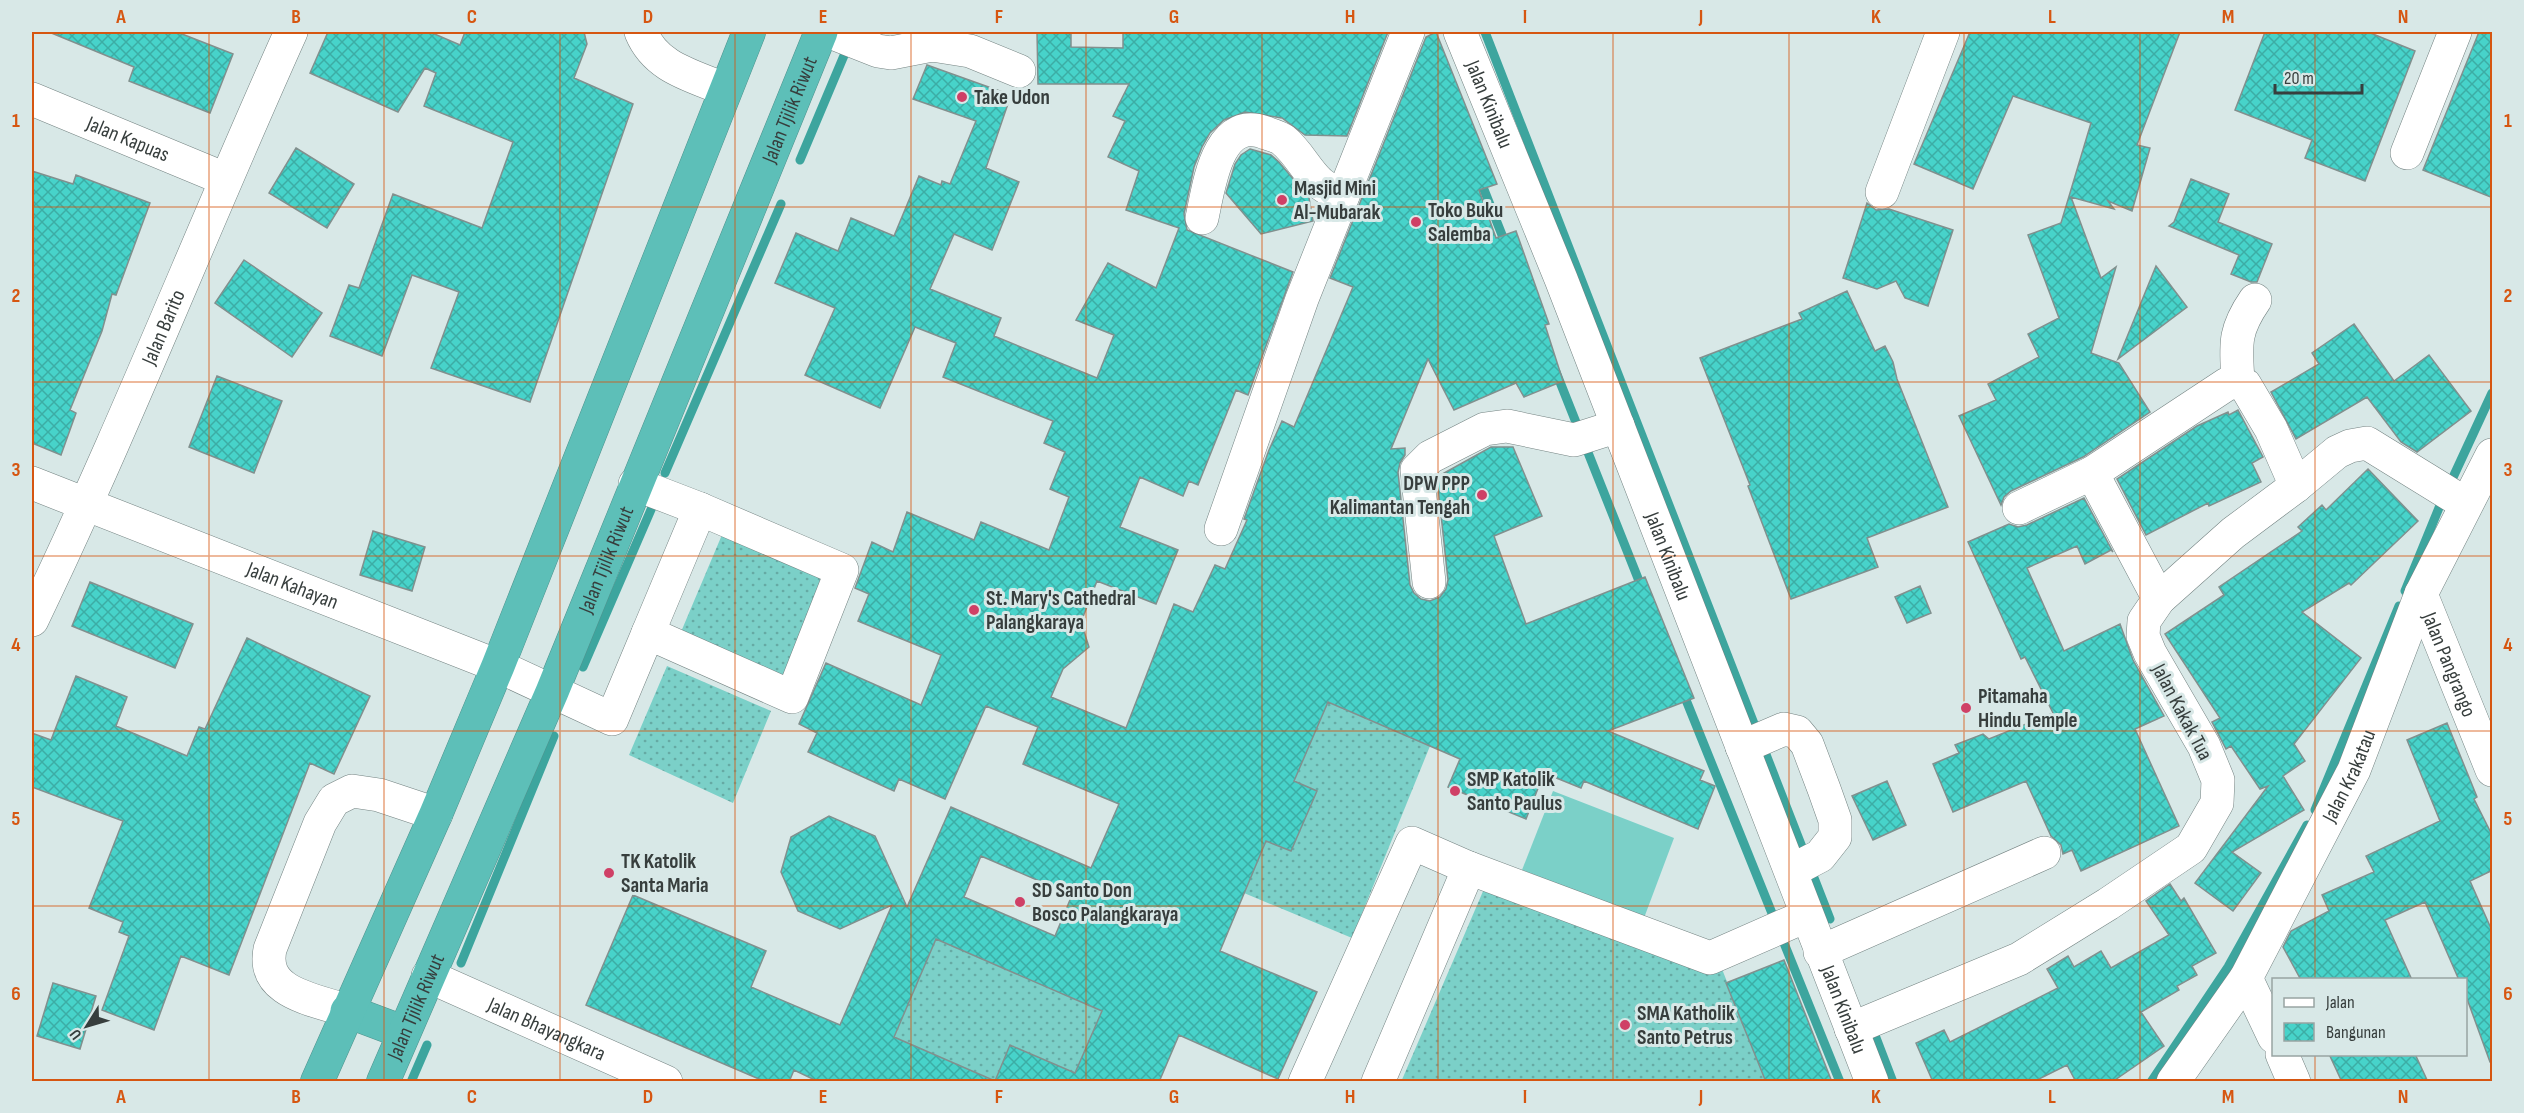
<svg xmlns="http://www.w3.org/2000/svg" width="2524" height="1113" font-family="'Sofia Sans Condensed',sans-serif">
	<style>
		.grass { fill: url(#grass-dots) }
		.pitch { fill: #7bd0c8 }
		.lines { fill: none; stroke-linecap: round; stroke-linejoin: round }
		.stream { stroke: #3da59e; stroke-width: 9 }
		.building { fill: url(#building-cross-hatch); stroke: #81908e; stroke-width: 1.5; fill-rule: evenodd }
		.minor-casing { stroke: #748382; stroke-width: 34 }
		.highway-casing { stroke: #50928d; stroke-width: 34 }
		.minor { stroke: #fff; stroke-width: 33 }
		.highway { stroke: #5dbfb8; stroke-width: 33 }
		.grid { fill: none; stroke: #d65611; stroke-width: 1.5; stroke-opacity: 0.55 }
		.poi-dot { fill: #cf4066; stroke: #d8e8e7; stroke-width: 2 }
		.labels { text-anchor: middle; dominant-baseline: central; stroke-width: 6; stroke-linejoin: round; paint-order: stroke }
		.poi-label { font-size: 21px; font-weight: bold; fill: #373e3d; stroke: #d8e8e7; text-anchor: start }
		.street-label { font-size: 21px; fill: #373e3d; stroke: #d8e8e7 }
		.neatline { fill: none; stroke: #d65611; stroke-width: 2 }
		.grid-label { font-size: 20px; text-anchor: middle; font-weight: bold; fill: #d65611 }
	</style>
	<defs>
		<pattern id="grass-dots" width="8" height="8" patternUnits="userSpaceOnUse" patternTransform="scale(1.5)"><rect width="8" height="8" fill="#7bd0c8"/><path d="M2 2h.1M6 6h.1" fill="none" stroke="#66aaa4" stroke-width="1.8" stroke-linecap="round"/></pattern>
		<pattern id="building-cross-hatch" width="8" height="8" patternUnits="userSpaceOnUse" patternTransform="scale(1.5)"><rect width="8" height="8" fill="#47d3ca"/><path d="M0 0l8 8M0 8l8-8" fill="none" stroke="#3cada5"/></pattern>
	</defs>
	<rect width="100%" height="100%" fill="#d8e8e7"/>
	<!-- grass -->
	<path class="grass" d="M724 530 826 575 784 682 678 639Z
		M667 666 771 711 733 803 629 755Z
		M1328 702 1430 746 1352 938 1244 893 1266 841 1291 851 1294 781Z
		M1487 882 1722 969 1766 1081 1401 1082Z
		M936 939 1102 1011 1075 1073 1011 1045 995 1081 894 1037Z"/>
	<!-- pitch -->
	<path class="pitch" d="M1553 791 1674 838 1644 918 1522 870Z"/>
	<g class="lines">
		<!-- stream -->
		<path class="stream" d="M1485 32 1830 919
			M800 160 848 46
			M1479 177 1506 245
			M1556 372 1643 591
			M665 473 781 204
			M2449 486 2492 393
			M2405 591 2443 498
			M583 667 653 505
			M1682 690 1840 1082
			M2315 810 2399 606
			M461 963 554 736
			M1875 1035 1893 1082
			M411 1082 427 1045
			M2151 1082 2228 967 2307 825"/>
	</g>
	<!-- building -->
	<path class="building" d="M49 32H177L233 54 210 113 129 81 134 67Z
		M328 32H430L460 45 465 32H584L587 44 574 78 633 104 530 402 431 368 459 292 412 275 382 356 330 336 349 285 359 288 393 194 482 228 513 142 424 106 436 73 425 68 398 112 310 73Z
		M1037 32H1071V47L1123 48V32H1388L1347 136 1305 135 1282 118 1245 112 1224 120 1210 133 1202 147 1194 167 1184 214 1187 230 1293 272 1248 395 1236 390 1198 485 1189 481 1183 496 1140 477 1120 527 1178 550 1156 604 1097 581 1081 622 1089 647 1063 669 1051 697 1126 728 1174 604 1193 612 1215 565 1225 569 1247 520 1244 519 1269 450 1282 421 1294 427 1353 287 1330 278 1426 37 1436 32 1497 184 1479 190 1496 238 1516 231 1549 324 1545 325 1563 381 1524 397 1516 383 1454 410 1428 359 1391 449 1405 448V455L1400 463 1398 472 1410 585 1414 593 1421 599 1430 601 1440 597 1446 589 1448 580 1437 477 1491 447H1513L1542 516 1494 536 1526 624 1645 577 1694 698 1608 731 1704 771 1700 780 1715 786 1698 829 1584 781 1581 788 1544 773 1526 819 1448 787 1460 759 1328 702 1294 781 1317 791 1291 851 1266 841 1220 951 1317 992 1278 1079 1179 1035 1159 1082H819L794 1070 789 1082H766L586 1005 633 895 766 951 751 987 840 1025 892 905 840 929 798 911 781 872 791 837 829 816 875 836 907 907 951 807 1091 868 1119 804 1023 764 1038 727 986 706 945 799 899 779 894 791 808 752 817 733 799 724 826 663 921 705 941 655 858 621 869 594 855 588 872 542 893 552 907 512 974 540 981 522 1049 550 1069 497 1050 489 1065 452 1044 443 1053 421 943 377 956 343 915 327 880 408 805 375 835 308 775 283 796 233 838 251 851 218 894 236 919 176 941 185 942 181 950 184 976 121 913 99 927 65 1011 95 986 168 1019 182 992 250 954 234 930 289 1001 318 994 336 1097 378 1114 335 1076 320 1108 263 1156 288 1179 228 1126 210 1139 171 1108 157 1125 121 1113 116 1129 84H1038ZM981 856 1072 895 1055 936 964 897ZM936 939 1102 1011 1075 1073 1010 1045 995 1081 894 1037Z
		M1970 32H2180L2137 145 2150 148 2132 211 2108 201 2114 209 2071 197 2101 278 2116 267 2091 353 2119 363 2150 412 2083 457 2011 491 2004 497 2001 505 1959 416 1996 400 1988 384 2039 357 2028 334 2059 318 2028 235 2061 223 2091 123 2013 96 1973 189 1914 164Z
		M2265 32H2368L2415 51 2365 181 2305 158 2312 140 2235 110Z
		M2479 32H2493V198L2423 170Z
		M296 148 354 184 327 228 269 193Z
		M1250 149 1271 155 1279 162 1309 198 1313 221 1261 234 1226 193 1235 164 1241 155Z
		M32 171 73 184 76 175 150 203 116 295 112 294 102 331 70 410 76 413 61 455 32 443Z
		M2191 179 2229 194 2218 222 2272 244 2257 282H2251L2231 274 2239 255 2169 226 2174 222Z
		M1867 203 1876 210 1889 209 1953 230 1928 306 1905 298 1896 281 1877 289 1843 278Z
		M244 260 322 313 292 357 215 303Z
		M2156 266 2187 307 2118 359Z
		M1847 291 1875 351 1885 346 1893 362 1897 379 1948 507 1867 538 1878 567 1791 599 1748 486 1750 485 1700 358 1802 319 1799 313Z
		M2354 324 2394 381 2429 355 2471 411 2417 452 2401 442 2367 397 2296 439 2271 392 2319 364 2312 353Z
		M217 376 282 401 254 473 189 447Z
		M2238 410 2263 457 2252 463 2261 482 2209 506 2208 503 2146 535 2117 479 2197 426 2228 412 2229 415Z
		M2368 469 2418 521 2351 585 2349 583 2302 612 2361 658 2294 744 2305 761 2283 776 2304 810 2232 852 2261 873 2233 911 2195 883 2268 786 2260 789 2231 746 2226 749 2212 722 2220 718 2165 634 2224 595 2219 587 2302 531 2298 527 2322 505 2326 510Z
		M2084 498 2113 552 2111 550 2085 564 2077 546 2027 568 2064 651 2120 624 2133 660 2164 716 2135 729 2179 826 2081 871 2072 850 2063 854 2061 845 2051 836 2026 781 1953 812 1933 764 1959 753 1955 745 1983 734 1989 739 2053 713 2025 657 2021 659 1968 542 2009 524 2018 527 2027 525Z
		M373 531 425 547 412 591 360 575Z
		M90 582 193 624 175 668 72 626Z
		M1920 586 1931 613 1907 623 1895 597Z
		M247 638 370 696 334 774 310 763 229 975 181 956 154 1030 102 1010 129 936 119 932 123 922 89 908 123 821 32 787V733L51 740 76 676 127 697 116 726 187 756 199 727 205 729Z
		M2447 723 2477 797 2474 799 2493 837V870L2470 881 2493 933V1062H2490L2466 996V980H2459L2425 902 2385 920 2412 980H2301L2283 947 2291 931 2329 911 2322 895 2374 872 2366 856 2440 821 2407 740Z
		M1887 781 1906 825 1873 840 1852 796Z
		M2170 884 2181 901 2184 898 2216 953 2192 966 2197 975 2177 986 2179 990 2141 1012 2164 1046 2112 1082H2076L2067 1065 2033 1082H1933L1916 1043 1944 1030 1950 1042 2058 988 2047 969 2068 956 2074 967 2101 951 2111 968 2169 935 2146 901Z
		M1784 960 1832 1082H1766L1726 983Z
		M53 983 96 996 80 1049 37 1036Z
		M2329 1054H2415L2428 1082H2342Z"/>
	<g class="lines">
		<defs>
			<g id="minor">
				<path d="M641 32C656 68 691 75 724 89"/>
				<path d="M830 32 878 51 891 53 932 45 970 51 1019 71"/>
				<path id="s1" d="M1460 32 1561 279 1872 1082"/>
				<path id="s2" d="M32 99 225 179"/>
				<path d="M2407 153 2455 32"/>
				<path d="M1882 192 1943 32"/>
				<path d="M1202 218C1209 186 1217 114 1266 133 1272 135 1279 137 1283 140 1298 152 1306 170 1319 182 1325 188 1335 192 1342 197"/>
				<path d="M2238 382C2236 345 2233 332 2255 300"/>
				<path id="s3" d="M32 483 498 666 612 719 648 633 792 697 842 570 700 509 635 484"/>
				<path d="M2019 508 2092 473"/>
				<path d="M1221 529 1302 299 1408 32"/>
				<path d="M1429 582 1417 470 1430 457 1485 429 1507 426 1574 440 1618 426"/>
				<path id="s4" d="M2421 594 2492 770"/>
				<path d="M2159 599 2092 473 2227 384 2238 382 2245 385 2271 429 2296 486"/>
				<path id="s5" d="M32 620C125 427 203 227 291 32"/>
				<path d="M648 633 700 509"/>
				<path d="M1742 747 1784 729 1797 732 1807 744 1824 789 1835 820V837L1820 856 1791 871"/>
				<path d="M1469 868 1710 958 1806 916"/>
				<path d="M1820 952 2044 853"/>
				<path id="s6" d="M428 976 666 1082"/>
				<path d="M2246 978 2274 1037"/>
				<path d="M347 1011C315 999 261 994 270 949L320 823 334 800 352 791 379 795 436 814"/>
				<path d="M1851 1029 2019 959 2108 904 2191 848 2217 803 2218 780 2204 746 2150 653 2143 636 2144 621 2159 599 2233 533 2296 486 2337 452 2350 446 2367 443 2466 504"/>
				<path d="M2282 1054 2294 1082"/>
				<path d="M1305 1082 1412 843 1469 868 1378 1082"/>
				<path id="s7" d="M2173 1082 2246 978 2354 770 2421 594 2492 455"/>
			</g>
			<g id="highway">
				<path d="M347 1011 403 1032"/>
				<path d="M317 1082 436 814 498 666 749 32"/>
				<path id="s8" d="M383 1082 552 692 821 32"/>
			</g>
		</defs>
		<!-- minor casing -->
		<use href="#minor" class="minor-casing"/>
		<!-- highway casing -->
		<use href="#highway" class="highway-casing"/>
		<!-- minor -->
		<use href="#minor" class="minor"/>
		<!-- highway -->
		<use href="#highway" class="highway"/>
	</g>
	<!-- grid -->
	<path class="grid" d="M209 32V1082M384 32V1082M560 32V1082M735 32V1082M911 32V1082M1086 32V1082M1262 32V1082M1438 32V1082M1613 32V1082M1789 32V1082M1964 32V1082M2140 32V1082M2315 32V980M32 207H2492M32 382H2492M32 556H2492M32 731H2492M32 906H2492M2315 1054V1082"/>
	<!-- markers -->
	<g class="poi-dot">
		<circle cx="962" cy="97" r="6"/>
		<circle cx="1282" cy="200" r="6"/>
		<circle cx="1416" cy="222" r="6"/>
		<circle cx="1482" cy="495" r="6"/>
		<circle cx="974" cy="610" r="6"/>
		<circle cx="1966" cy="708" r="6"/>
		<circle cx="1455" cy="791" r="6"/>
		<circle cx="609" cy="873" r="6"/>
		<circle cx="1020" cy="902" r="6"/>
		<circle cx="1625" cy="1025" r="6"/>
	</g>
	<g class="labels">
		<!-- poi labels -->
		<g class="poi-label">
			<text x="974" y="97">Take Udon</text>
			<text x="1294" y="188">Masjid Mini<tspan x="1294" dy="24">Al-Mubarak</tspan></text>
			<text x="1428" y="210">Toko Buku<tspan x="1428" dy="24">Salemba</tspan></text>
			<text x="1470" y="483" text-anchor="end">DPW PPP<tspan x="1470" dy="24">Kalimantan Tengah</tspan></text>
			<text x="986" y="598">St. Mary's Cathedral<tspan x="986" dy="24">Palangkaraya</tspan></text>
			<text x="1978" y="696">Pitamaha<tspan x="1978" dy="24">Hindu Temple</tspan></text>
			<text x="1467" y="779">SMP Katolik<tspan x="1467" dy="24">Santo Paulus</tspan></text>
			<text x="621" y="861">TK Katolik<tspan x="621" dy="24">Santa Maria</tspan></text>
			<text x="1032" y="890">SD Santo Don<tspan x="1032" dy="24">Bosco Palangkaraya</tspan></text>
			<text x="1637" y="1013">SMA Katholik<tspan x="1637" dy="24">Santo Petrus</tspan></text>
		</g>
		<!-- street labels -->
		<g class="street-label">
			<text stroke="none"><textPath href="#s1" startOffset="78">Jalan Kinibalu</textPath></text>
			<text stroke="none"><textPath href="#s8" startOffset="1054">Jalan Tjilik Riwut</textPath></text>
			<text stroke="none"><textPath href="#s2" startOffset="104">Jalan Kapuas</textPath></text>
			<text stroke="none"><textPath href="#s5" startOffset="321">Jalan Barito</textPath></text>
			<text stroke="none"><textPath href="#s1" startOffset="564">Jalan Kinibalu</textPath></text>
			<text stroke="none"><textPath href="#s8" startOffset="568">Jalan Tjilik Riwut</textPath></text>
			<text stroke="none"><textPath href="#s3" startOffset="280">Jalan Kahayan</textPath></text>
			<text stroke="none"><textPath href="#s4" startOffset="76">Jalan Pangrango</textPath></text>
			<text transform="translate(2182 712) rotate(62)">Jalan Kakak Tua</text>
			<text stroke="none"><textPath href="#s7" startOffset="354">Jalan Krakatau</textPath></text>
			<text stroke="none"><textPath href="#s8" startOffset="82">Jalan Tjilik Riwut</textPath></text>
			<text stroke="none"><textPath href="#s1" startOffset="1050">Jalan Kinibalu</textPath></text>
			<text stroke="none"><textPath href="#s6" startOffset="130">Jalan Bhayangkara</textPath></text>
		</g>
	</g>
	<!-- border -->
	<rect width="2524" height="1113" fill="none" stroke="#d8e8e7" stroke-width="66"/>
	<!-- legend -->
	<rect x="2272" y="978" width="195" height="78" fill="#d8e8e7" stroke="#98a4a3" stroke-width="1.5"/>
	<rect x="2284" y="998" width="30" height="9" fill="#ffffff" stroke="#98a4a3" stroke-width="1.5"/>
	<text x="2326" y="1008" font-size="18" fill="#373e3d">Jalan</text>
	<rect x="2284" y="1023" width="30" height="18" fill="url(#building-cross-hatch)" stroke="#98a4a3" stroke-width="1.5"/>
	<text x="2326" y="1038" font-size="18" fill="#373e3d">Bangunan</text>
	<!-- north arrow -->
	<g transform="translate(87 1026) rotate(233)" stroke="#d8e8e7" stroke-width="4.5" paint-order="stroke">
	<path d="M0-4.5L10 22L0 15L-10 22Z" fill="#373e3d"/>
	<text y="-9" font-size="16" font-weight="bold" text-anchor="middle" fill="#373e3d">U</text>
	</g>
	<!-- scale -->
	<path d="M2275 84v9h87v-9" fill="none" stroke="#373e3d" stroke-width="3"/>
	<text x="2284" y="84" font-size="18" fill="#373e3d" stroke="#d8e8e7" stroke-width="4.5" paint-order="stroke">20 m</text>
	<rect x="33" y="33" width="2458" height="1047" class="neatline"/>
	<g class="grid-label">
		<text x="121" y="23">A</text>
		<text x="296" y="23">B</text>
		<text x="472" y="23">C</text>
		<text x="648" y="23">D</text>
		<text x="823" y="23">E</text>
		<text x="999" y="23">F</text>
		<text x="1174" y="23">G</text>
		<text x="1350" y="23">H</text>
		<text x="1525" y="23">I</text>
		<text x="1701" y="23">J</text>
		<text x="1876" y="23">K</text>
		<text x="2052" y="23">L</text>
		<text x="2228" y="23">M</text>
		<text x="2403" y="23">N</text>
		<text x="16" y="127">1</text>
		<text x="2508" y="127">1</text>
		<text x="16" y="302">2</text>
		<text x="2508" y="302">2</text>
		<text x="16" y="476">3</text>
		<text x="2508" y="476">3</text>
		<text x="16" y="651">4</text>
		<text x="2508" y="651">4</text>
		<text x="16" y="825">5</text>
		<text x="2508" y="825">5</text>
		<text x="16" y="1000">6</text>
		<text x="2508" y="1000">6</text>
		<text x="121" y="1103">A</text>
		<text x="296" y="1103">B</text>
		<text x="472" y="1103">C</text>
		<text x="648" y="1103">D</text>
		<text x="823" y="1103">E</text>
		<text x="999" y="1103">F</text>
		<text x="1174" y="1103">G</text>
		<text x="1350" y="1103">H</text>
		<text x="1525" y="1103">I</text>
		<text x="1701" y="1103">J</text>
		<text x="1876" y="1103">K</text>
		<text x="2052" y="1103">L</text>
		<text x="2228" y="1103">M</text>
		<text x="2403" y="1103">N</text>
	</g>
</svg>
